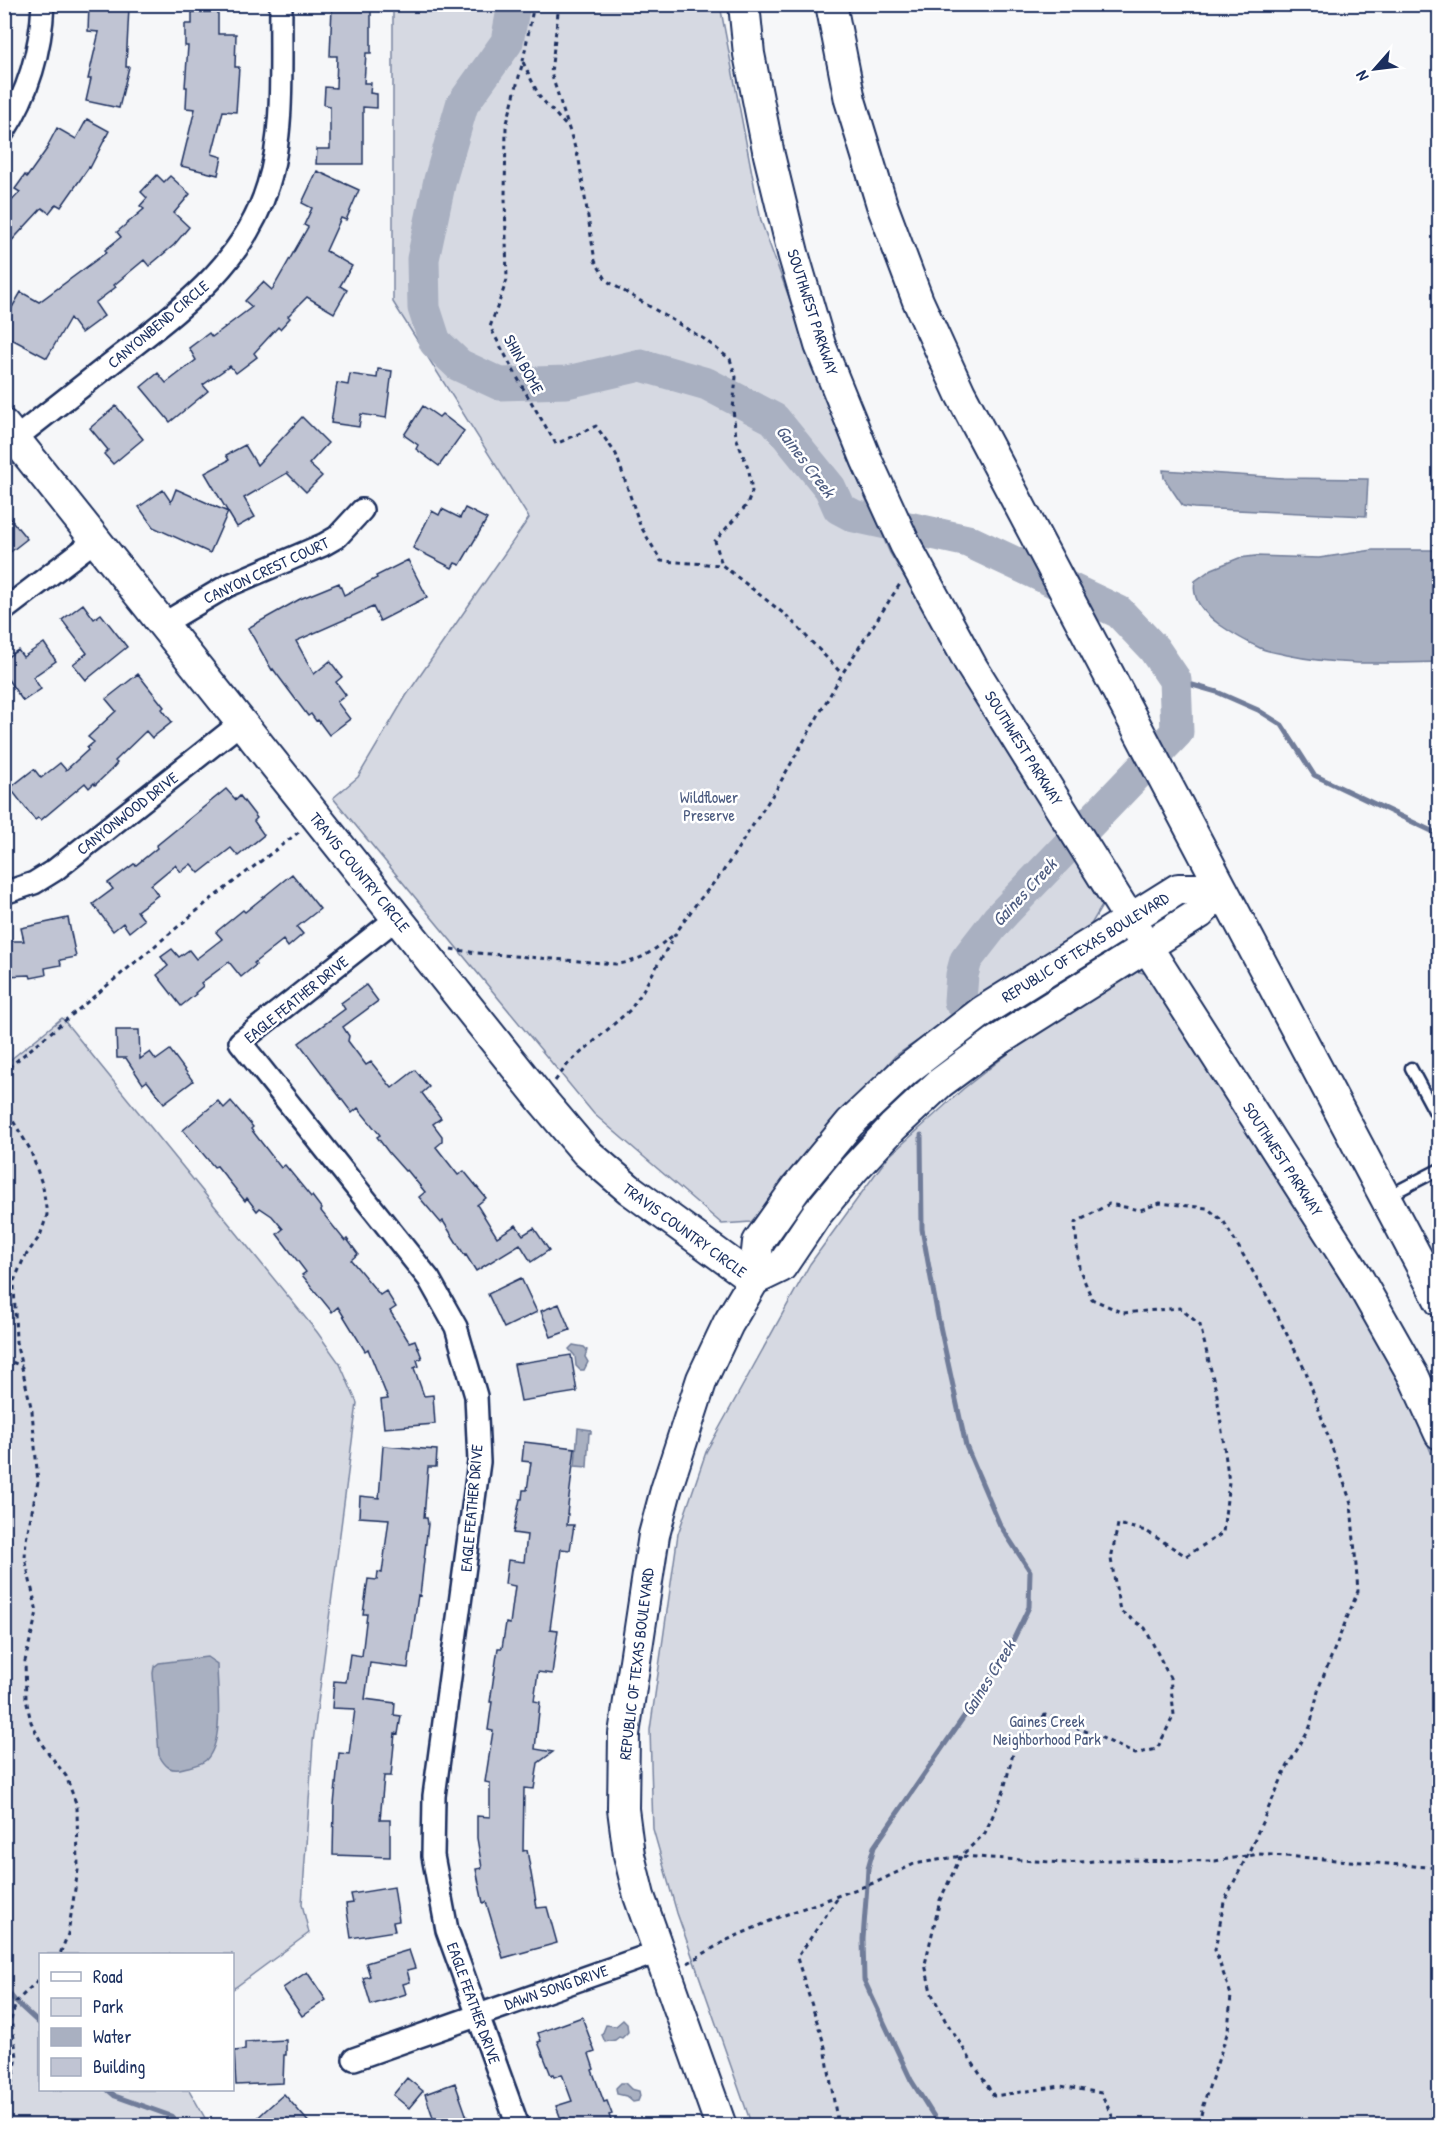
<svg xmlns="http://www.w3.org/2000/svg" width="1444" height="2130" font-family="'Patrick Hand',sans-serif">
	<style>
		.green { fill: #d6d9e2; stroke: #7884a0; stroke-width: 1.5 }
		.water { fill: #a9b0c1; stroke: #707c99; stroke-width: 1.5 }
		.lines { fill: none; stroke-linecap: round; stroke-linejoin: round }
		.stream { stroke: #707c99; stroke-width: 5 }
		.river { stroke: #a9b0c1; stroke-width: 33 }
		.building { fill: #c0c4d3; stroke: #1b2f5e; stroke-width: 1.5 }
		.lane-casing { stroke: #1b2f5e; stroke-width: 15 }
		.street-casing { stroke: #1b2f5e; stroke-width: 26 }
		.secondary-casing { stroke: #1b2f5e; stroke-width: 34 }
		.path { stroke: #1b2f5e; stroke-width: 3; stroke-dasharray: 4.5 4.5; stroke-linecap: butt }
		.lane { stroke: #fff; stroke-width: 10 }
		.street { stroke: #fff; stroke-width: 21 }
		.secondary { stroke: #fff; stroke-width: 30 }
		.labels { text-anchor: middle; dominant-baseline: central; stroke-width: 5; stroke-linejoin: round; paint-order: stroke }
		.street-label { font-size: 16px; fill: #1b2f5e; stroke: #fff }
		.park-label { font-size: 16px; fill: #4a5a7f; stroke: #fff }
		.water-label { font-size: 18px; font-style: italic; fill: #4d5c81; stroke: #fff }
	</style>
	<rect width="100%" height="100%" fill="#f6f7f9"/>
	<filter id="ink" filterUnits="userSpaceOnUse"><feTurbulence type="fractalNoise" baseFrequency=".0167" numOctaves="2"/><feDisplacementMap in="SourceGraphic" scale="12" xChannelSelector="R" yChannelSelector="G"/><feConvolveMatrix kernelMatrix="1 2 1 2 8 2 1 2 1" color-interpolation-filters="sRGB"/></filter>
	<g filter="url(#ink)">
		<!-- green -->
		<path class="green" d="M393 5H720L761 221 848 458 890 553 1102 906 1090 926 895 1056 751 1222 722 1224 594 1114 333 798 358 777 406 696 529 518 393 302Z
			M1133 970 1147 974C1195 1051 1244 1128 1293 1205 1348 1291 1404 1377 1439 1473V2125L752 2126 677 1913 653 1829 650 1730 678 1534 706 1452 810 1264 887 1158 963 1089 1041 1028Z
			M62 1018 317 1332 340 1364 357 1403 313 1742 302 1904 309 1933 233 1989 232 1954H40V2090H189L209 2125 5 2126V1064Z"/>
		<!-- water -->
		<path class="water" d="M1163 470 1283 478 1368 479 1366 516 1194 508 1183 506 1164 478Z
			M1373 550H1439V662C1389 663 1337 666 1287 655 1279 653 1269 652 1260 648 1247 642 1233 634 1220 625 1205 614 1191 600 1195 581L1212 569 1239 558 1255 556 1319 558Z
			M573 1345 584 1347 587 1350 585 1357 588 1362 584 1370H580L576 1366 575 1356 569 1349Z
			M578 1428 591 1430V1433H589L587 1467 575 1466Z
			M207 1657 217 1664C217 1689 225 1741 206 1760 200 1765 192 1766 184 1768 171 1772 165 1767 159 1755L153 1673 154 1667 159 1663Z
			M623 2020 627 2024 628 2032 622 2038 619 2037 615 2040 605 2042 602 2035 606 2025 616 2026Z
			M621 2083H625L631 2089 639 2091 640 2096 638 2101 633 2102 626 2096 617 2094 616 2088Z"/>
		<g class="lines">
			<!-- stream -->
			<path class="stream" d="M1175 680 1217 692 1258 710 1282 725 1314 775 1440 835
				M921 1135 922 1229 938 1317 966 1446 1000 1525 1030 1571 1029 1607 1005 1657 874 1847 868 1868 867 1885 863 1939 864 1980 911 2080 940 2126
				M4 1987 16 2002 40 2024
				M108 2090 115 2096 171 2116 180 2126"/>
			<!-- river -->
			<path class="river" d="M514 4 507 42 462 105 440 180 423 259 424 308 435 342 459 365 500 384 567 382 641 365 707 384 774 419 830 488 839 508 854 516 968 541 1119 612 1154 649 1175 680 1177 732 997 920 966 960 962 975 960 1001"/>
		</g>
		<!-- building -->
		<path class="building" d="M89 5 129 7 126 67H129L119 108 86 101 91 79H88L99 32 88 31Z
			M371 6V53H366L364 83H371L370 93 377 94V108L363 107V164H316L317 149H330V106L324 105 325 87 336 88 337 56H330L332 7Z
			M192 12H218V34H236L235 67H239L236 112 223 111 212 154 222 157 218 175 181 166 195 109 186 108 187 87H185L188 46H185V24H192Z
			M87 119 109 131 90 168 89 167 61 207 56 204 49 213 42 208 4 249V209L20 192 15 189 25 175 27 177 49 146 48 145 57 128 76 139Z
			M317 171 359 190 346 220 341 218 326 251 352 266 340 286 347 290 334 313 307 297 288 316 290 318 280 329 278 327 254 353 257 357 236 373 230 366 203 385 208 391 170 422 141 387 158 373 166 383 196 360 189 348 209 333 212 337 252 307 245 301 263 282 272 290 308 227 304 225 312 208 302 203Z
			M157 175 164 182 170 176 190 194 174 213 189 227 174 245 149 266 144 260 114 285 116 287 95 303 104 316 81 333 70 318 47 358 4 335V321L21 292 39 302 107 252 105 250 121 237 117 232 144 209 140 206 147 198 141 192Z
			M378 369 392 371 386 418 361 414 359 427 331 423 337 383 348 385 350 374 377 378Z
			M116 406 143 439 113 464 104 454 108 450 90 428Z
			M423 406 439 417 442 414 464 431 439 466 416 449 418 445 404 435Z
			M302 417 328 443 309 464 322 476 306 492 287 473 244 498 255 517 237 527 228 512 210 553 153 527 139 507 163 490 171 502 176 489 228 512 205 473 229 460 226 455 245 445 257 465Z
			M465 508 487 519 460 565 455 563 452 568 413 548 432 511 439 515 442 509 460 518Z
			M4 511 27 539 4 557Z
			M408 560 427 597 380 621 373 607 296 641 314 674 330 661 342 677 336 682 346 695 337 702 350 719 329 735 318 720 316 721 311 714 308 716 273 669 272 670 248 628 300 599 339 583 344 595 377 578 376 576Z
			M83 604 94 619 101 614 127 647 86 680 73 664 87 653 62 620Z
			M44 643 56 661 33 677 41 689 23 701 4 674V659L18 650 23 657Z
			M138 674 164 707 162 709 172 722 152 738 146 731 115 761 117 763 112 769 95 785 94 783 89 788 85 783 41 820 38 818 35 820 10 788 34 769 41 778 60 763 66 770 88 750 87 748 94 742 88 737 116 711 106 699Z
			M226 789 236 800 240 796 257 818 254 821 264 835 238 856 231 848 199 873 191 864 181 872 175 865 151 885 158 895 137 911 144 920 129 932 123 923 113 931 93 904 113 889 108 883 134 864 136 865 157 848 156 846Z
			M292 874 320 909 297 927 303 934 288 947 283 940 254 963 256 965 241 977 229 962 201 983 203 986 195 993 196 994 181 1006 157 975 168 966 161 957 172 949 179 957 189 950 196 959 222 939 216 932 243 910 245 912Z
			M68 918 76 957 60 960 61 965 45 968 46 975 31 978 30 975 4 976V941H24L21 928Z
			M366 985 378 1001 343 1027 349 1036 348 1041 366 1065 371 1062 392 1088 415 1070 429 1087 422 1093 441 1118 433 1124 442 1136V1142L436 1147 458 1175 464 1171 486 1198 477 1205 497 1237 516 1225 523 1235 534 1228 549 1250 531 1262 520 1244 476 1271 466 1255 465 1256 443 1221 441 1223 419 1197 425 1192 407 1170 405 1171 389 1153 377 1137 380 1135 358 1108 352 1113 299 1043 345 1009 341 1003Z
			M116 1030H139L140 1059 150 1052 156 1060 170 1050 193 1081 164 1103 147 1081 143 1084 126 1058H117Z
			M218 1101 224 1108 231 1101 253 1127 251 1129 281 1168 285 1165 311 1197 312 1196 322 1209 321 1211 345 1241 347 1239 358 1254 351 1260 380 1295 386 1291 396 1307 390 1311 409 1342 415 1340 422 1358 417 1360 419 1366 414 1368 424 1396 433 1395 435 1424 384 1428 381 1400 388 1399 368 1349 365 1351 338 1307 332 1312 302 1275 306 1272 277 1234 283 1229 272 1216 260 1208 257 1211 247 1198 245 1201 217 1166 214 1167 183 1130Z
			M521 1278 537 1312 504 1328 488 1294Z
			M559 1304 570 1330 551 1337 541 1311Z
			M571 1355 577 1392 521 1401 514 1364Z
			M524 1442 575 1448 567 1514H568L567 1525H574L570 1550 561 1549 550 1629 558 1630 552 1674 538 1672 534 1701 540 1702 535 1749 553 1752 538 1763 534 1789 524 1788 523 1851 527 1850 537 1908 547 1907 557 1943 503 1958 486 1902 483 1903 476 1869 482 1868 477 1838V1816L490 1817V1783L485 1782 493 1731 488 1730 492 1702H490L498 1648H502L506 1623 510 1624 515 1586 505 1584 508 1560 524 1562 527 1535 513 1533 520 1499H522L523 1490H527L531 1462 522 1461Z
			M383 1446 437 1450 436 1467H428L424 1518H427L428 1524 420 1596 418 1595 408 1668 370 1663 365 1699 395 1703 394 1715 401 1716 398 1734 395 1733 391 1776H384L380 1820H390V1857L333 1855 334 1805 339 1753 349 1754 355 1709 332 1708 334 1681 346 1682 350 1654 362 1656 367 1614H363L368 1579 377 1580 378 1572 382 1573 389 1519 359 1517 360 1496 379 1498Z
			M394 1887 399 1921 393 1922 395 1931 351 1938 346 1904 353 1903 351 1894Z
			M409 1950 415 1968 407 1970 410 1982 403 1984 406 1994 371 2005 363 1978 370 1976 366 1963Z
			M307 1972 326 2000 302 2016 283 1988Z
			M582 2017 595 2052 589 2054 594 2069 592 2070 604 2102 607 2101 612 2114 609 2115 613 2126H568L565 2118 561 2119 556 2106 572 2101 562 2074 554 2077 553 2074 551 2075 538 2042 541 2041 538 2033Z
			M286 2040V2055H284L283 2083 236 2085 234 2051 245 2050V2042Z
			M407 2078 423 2091 409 2108 393 2095Z
			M455 2083 468 2120 452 2126H436L425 2094Z
			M284 2094 312 2126H249L267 2109Z"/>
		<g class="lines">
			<defs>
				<path id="lane" d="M1411 1068 1440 1122
					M1388 1196 1440 1169"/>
				<path id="street" d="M4 131C29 92 41 50 43 4
					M16 438C52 410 87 382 123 354 183 307 245 262 268 185 285 131 280 61 281 4
					M4 610 97 539
					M163 624 227 586 323 545 337 537 362 510
					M4 893 34 883 55 870 242 722
					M397 918 240 1042 429 1279 456 1327 476 1396 479 1462 434 1796 433 1856 447 1930 518 2126
					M354 2059 658 1952"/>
				<path id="secondary" d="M744 4 749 54 769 155 793 253 820 345 867 461 905 544 972 667 1147 947 1357 1276 1414 1377 1440 1434
					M831 4 850 100 882 205 918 301 960 393 1440 1301
					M4 425 542 1100 586 1152 629 1189 754 1280
					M754 1280 781 1267 816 1215 854 1169 893 1127 940 1083 994 1043 1200 913 1222 889
					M721 2126 639 1896 629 1855 623 1809 624 1734 654 1535 666 1490 702 1379 728 1324 754 1280 758 1242 797 1187 850 1123 905 1071 983 1011 1178 889H1222"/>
			</defs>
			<!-- lane casing -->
			<use href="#lane" class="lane-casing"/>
			<!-- street casing -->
			<use href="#street" class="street-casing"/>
			<!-- secondary casing -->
			<use href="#secondary" class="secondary-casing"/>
			<!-- path -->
			<path class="path" d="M534 4 523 61 506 127 505 197 507 280 490 327 523 388 556 444 596 426 616 454 640 525 661 561 722 565
				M559 4 551 73 579 160 595 261 607 281 704 339 730 359 736 377 733 409 736 437 749 471 752 492 747 505 715 541 722 565 788 617 842 674
				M523 62 539 96 568 128
				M451 949 477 953 616 964C642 962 654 949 675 934
				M4 1075 8 1068 210 900 299 832
				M555 1081 568 1064 630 1010 639 997 676 933 696 904 722 873 777 788 842 674 900 584
				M4 1106 30 1149 43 1187 47 1215 40 1236 24 1258 14 1281 16 1342 32 1411 38 1482 26 1540 25 1558 37 1612 25 1661 26 1699 31 1722 43 1746 66 1776 77 1806 78 1870 68 1934 60 1954
				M4 1359 22 1366
				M837 1899 797 1958 825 2047 838 2126
				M688 1963 725 1941 779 1917 879 1881 914 1864 961 1856 1065 1863 1110 1860 1215 1861 1259 1854 1440 1868
				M4 2098 11 2088 17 2057 11 2020 16 2002 40 1978
				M1117 2126 1101 2093 1061 2086 994 2096 945 2020 931 1992 925 1964 940 1900 961 1856 985 1833 1003 1793 1016 1742 1045 1715 1100 1737 1135 1754 1157 1749 1174 1715 1170 1678 1145 1628 1120 1611 1111 1559 1118 1524 1146 1531 1186 1556 1223 1533 1229 1482 1217 1395 1200 1325 1180 1308 1123 1313 1092 1299 1079 1268 1075 1223 1109 1204 1140 1210 1160 1203 1207 1208 1224 1222 1270 1301 1306 1372 1351 1503 1358 1591 1319 1687 1310 1727 1286 1769 1247 1856 1224 1902 1215 1950 1231 1995 1228 2031 1203 2105 1199 2126"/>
			<!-- lane -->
			<use href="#lane" class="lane"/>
			<!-- street -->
			<use href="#street" class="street"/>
			<!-- secondary -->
			<use href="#secondary" class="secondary"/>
		</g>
	</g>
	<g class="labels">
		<!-- street labels -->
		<g class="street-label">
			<text transform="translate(813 312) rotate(72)">SOUTHWEST PARKWAY</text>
			<text transform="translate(158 324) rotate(-40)">CANYONBEND CIRCLE</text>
			<text transform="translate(524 364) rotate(61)">SHIN BOME</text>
			<text transform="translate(266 570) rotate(-25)">CANYON CREST COURT</text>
			<text transform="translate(1024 748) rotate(58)">SOUTHWEST PARKWAY</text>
			<text transform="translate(127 813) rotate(-38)">CANYONWOOD DRIVE</text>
			<text transform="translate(360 872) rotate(51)">TRAVIS COUNTRY CIRCLE</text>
			<text transform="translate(1085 947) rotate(-32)">REPUBLIC OF TEXAS BOULEVARD</text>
			<text transform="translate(296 999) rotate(-39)">EAGLE FEATHER DRIVE</text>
			<text transform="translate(1283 1159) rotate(57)">SOUTHWEST PARKWAY</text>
			<text transform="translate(685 1230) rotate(36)">TRAVIS COUNTRY CIRCLE</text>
			<text transform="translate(471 1508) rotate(-85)">EAGLE FEATHER DRIVE</text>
			<text transform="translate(636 1664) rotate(-83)">REPUBLIC OF TEXAS BOULEVARD</text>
			<text transform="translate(556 1987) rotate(-19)">DAWN SONG DRIVE</text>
			<text transform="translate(474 2003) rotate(70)">EAGLE FEATHER DRIVE</text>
		</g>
		<!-- park labels -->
		<g class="park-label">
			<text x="709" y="797">Wildflower<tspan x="709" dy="18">Preserve</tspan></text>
			<text x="1047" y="1721">Gaines Creek<tspan x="1047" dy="18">Neighborhood Park</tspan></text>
		</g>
		<!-- water labels -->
		<g class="water-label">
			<text transform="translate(806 461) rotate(53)">Gaines Creek</text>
			<text transform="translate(1024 892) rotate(-47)">Gaines Creek</text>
			<text transform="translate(988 1678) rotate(-58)">Gaines Creek</text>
		</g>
	</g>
	<!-- margin -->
	<rect width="1444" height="2130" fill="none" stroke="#fff" stroke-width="24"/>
	<rect x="12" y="12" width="1420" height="2106" fill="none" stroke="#1b2f5e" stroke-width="2" filter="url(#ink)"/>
	<!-- legend -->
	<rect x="39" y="1953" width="195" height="138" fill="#ffffff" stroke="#a4acbf" stroke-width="1.5"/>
	<rect x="51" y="1972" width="30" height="9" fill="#ffffff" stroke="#a4acbf" stroke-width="1.5"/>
	<text x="93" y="1983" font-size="18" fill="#1b2f5e">Road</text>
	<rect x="51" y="1998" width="30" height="18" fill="#d6d9e2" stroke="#a4acbf" stroke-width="1.5"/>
	<text x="93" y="2013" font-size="18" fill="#1b2f5e">Park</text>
	<rect x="51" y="2028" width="30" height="18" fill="#a9b0c1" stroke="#a4acbf" stroke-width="1.5"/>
	<text x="93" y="2043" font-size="18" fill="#1b2f5e">Water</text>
	<rect x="51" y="2058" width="30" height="18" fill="#c0c4d3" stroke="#a4acbf" stroke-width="1.5"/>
	<text x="93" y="2073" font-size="18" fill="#1b2f5e">Building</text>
	<!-- north arrow -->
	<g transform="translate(1375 69) rotate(242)" stroke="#ffffff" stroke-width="4.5" paint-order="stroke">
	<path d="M0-4.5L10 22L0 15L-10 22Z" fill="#1b2f5e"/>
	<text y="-9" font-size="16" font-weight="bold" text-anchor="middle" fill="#1b2f5e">N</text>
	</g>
</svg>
